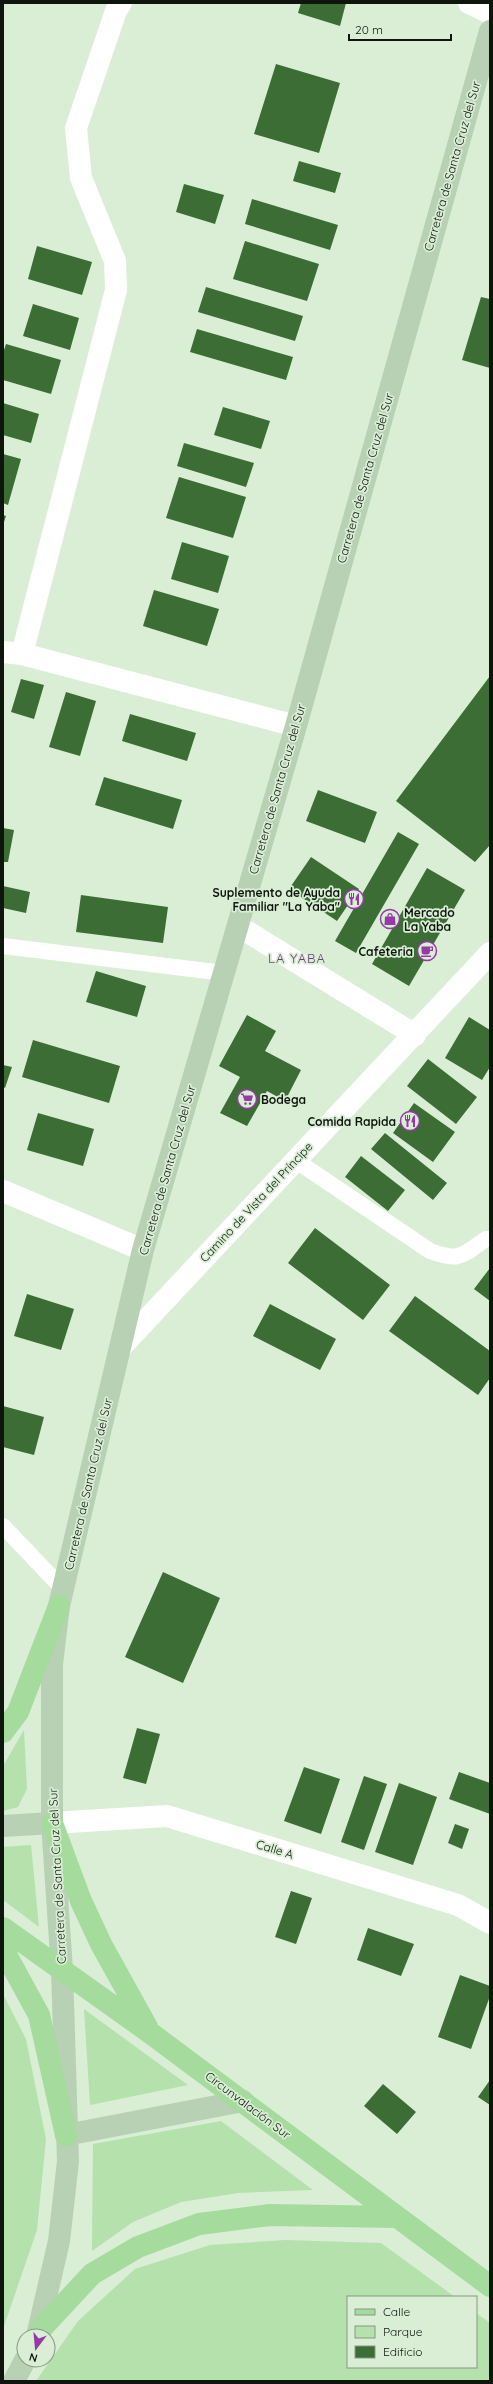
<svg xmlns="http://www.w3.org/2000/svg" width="493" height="2384" font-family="Quicksand,sans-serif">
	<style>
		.green { fill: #b5e1ad }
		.building { fill: #3c6d35 }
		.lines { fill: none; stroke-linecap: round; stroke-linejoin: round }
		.lane { stroke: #fff; stroke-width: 16 }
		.street { stroke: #fff; stroke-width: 22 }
		.secondary { stroke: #b8d0b4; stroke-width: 22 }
		.primary { stroke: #a6db9e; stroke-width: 22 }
		.labels { text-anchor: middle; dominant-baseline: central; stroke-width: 3.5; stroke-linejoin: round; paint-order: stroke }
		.street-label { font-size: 12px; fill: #0e150d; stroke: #d9eed5 }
		.poi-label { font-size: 12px; font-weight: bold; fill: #0e150d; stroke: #d9eed5; text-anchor: end }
		.neighbourhood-label { font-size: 13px; letter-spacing: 1px; fill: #6c3f75; stroke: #d9eed5 }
	</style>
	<rect width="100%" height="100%" fill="#d9eed5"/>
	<!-- green -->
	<path class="green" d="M24 1730 27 1789 18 1807 3 1811V1766Z
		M31 1845 39 1927 3 1900V1847Z
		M3 1994 26 2039 46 2139 37 2230 3 2329Z
		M84 2009 188 2085 90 2105Z
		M221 2121 313 2190 238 2193 181 2202 133 2222 92 2251 93 2144Z
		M285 2240 381 2243 455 2297H348V2367H476V2313L490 2323V2381H36L78 2321 135 2269 210 2245Z"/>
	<!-- building -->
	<path class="building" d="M301 3H346L340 26 298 13Z
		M276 64 340 83 319 153 254 134Z
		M299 161 341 173 335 193 293 181Z
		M184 184 224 195 215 224 176 212Z
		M252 199 338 225 330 250 245 224Z
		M245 241 319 264 307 301 233 279Z
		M37 246 92 262 82 295 28 279Z
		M206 287 303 316 295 341 198 312Z
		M481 297 490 299V368L462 360Z
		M33 304 79 318 70 350 23 336Z
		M197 329 293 357 286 380 190 352Z
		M6 344 61 360 51 394 3 380V353Z
		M3 403 39 414 31 443 3 435Z
		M223 407 270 421 261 449 214 435Z
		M184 443 254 463 246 487 177 466Z
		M3 454 21 459 8 505 3 503Z
		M179 477 246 497 233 538 166 518Z
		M3 515 6 516 3 525Z
		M182 542 229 556 218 593 171 579Z
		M154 590 219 609 207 646 143 626Z
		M490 676V845L475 862 396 801Z
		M21 679 44 685 34 719 11 712Z
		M66 692 96 701 80 756 49 747Z
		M130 714 196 733 187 761 122 741Z
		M104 777 182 800 173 829 95 805Z
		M318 790 377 812 365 843 306 821Z
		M3 828 14 830 8 862H3Z
		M398 832 419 844 356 953 335 941Z
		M311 857 359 889 337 921 289 889Z
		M427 868 465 890 409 986 372 964Z
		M3 886 30 892 26 913 3 908Z
		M81 895 168 907 163 943 76 932Z
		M96 971 146 986 137 1017 86 1002Z
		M247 1015 276 1031 265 1051 301 1070 285 1101 267 1091 247 1126 220 1113 240 1077 219 1066Z
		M469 1017 490 1030V1067L482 1080 445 1058Z
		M33 1040 120 1066 109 1103 22 1077Z
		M428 1059 477 1097 456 1124 407 1086Z
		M3 1065 12 1067 5 1088 3 1087Z
		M414 1103 455 1132 433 1162 393 1133Z
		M38 1113 94 1129 83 1166 27 1150Z
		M385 1133 447 1183 433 1200 371 1149Z
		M361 1156 405 1190 388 1211 345 1177Z
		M315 1228 390 1285 363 1320 288 1263Z
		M490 1268V1301L474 1289Z
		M27 1294 74 1309 61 1350 14 1336Z
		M415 1296 490 1351V1378L478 1395 389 1331Z
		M270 1304 336 1339 320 1370 253 1336Z
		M3 1406 44 1417 34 1455 3 1447Z
		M163 1572 220 1598 183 1683 125 1657Z
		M137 1728 160 1734 146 1784 123 1778Z
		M304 1767 340 1779 321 1834 284 1821Z
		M459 1772 490 1783V1814L449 1799Z
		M364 1776 387 1784 364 1850 341 1842Z
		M399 1783 437 1797 413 1865 375 1852Z
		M455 1824 469 1829 462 1849 448 1843Z
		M291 1891 312 1898 296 1944 275 1937Z
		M368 1928 414 1944 401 1976 357 1960Z
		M460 1975 490 1986V1996L471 2049 438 2037Z
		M490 2080V2105L478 2097Z
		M383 2084 416 2112 397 2134 364 2106Z"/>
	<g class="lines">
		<!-- lane -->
		<path class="lane" d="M3 946 224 973
			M295 1160 430 1251C460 1262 461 1256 486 1239H490
			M3 1526 63 1589"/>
		<!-- street -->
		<path class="street" d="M469 3 490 13
			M3 652 22 654 296 726
			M22 654 116 290 115 261 81 178 76 128 116 11 121 3
			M238 926 415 1035
			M3 1191 143 1250
			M121 1347 490 953
			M52 1823 167 1816 458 1905 490 1923"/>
		<!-- secondary -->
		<path class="secondary" d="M3 1826 52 1823
			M66 2135 243 2101
			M37 2336 59 2241 68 2161 62 1970 52 1823V1664L59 1606 143 1250 296 726 490 31
			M14 2381 25 2360"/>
		<!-- primary -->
		<path class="primary" d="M3 1732 18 1712 59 1606
			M52 1823 81 1901 101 1944 147 2027
			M3 1928 149 2032 490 2286
			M3 1949 39 2015 66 2135
			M40 2330 92 2274 138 2247 199 2224 270 2215 395 2217"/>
	</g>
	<!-- icons -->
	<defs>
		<symbol id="restaurant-ring" viewBox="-11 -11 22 22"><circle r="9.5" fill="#d9eed5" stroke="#953ba6" stroke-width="1.5"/><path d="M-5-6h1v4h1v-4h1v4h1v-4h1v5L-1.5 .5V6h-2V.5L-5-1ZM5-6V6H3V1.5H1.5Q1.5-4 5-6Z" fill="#953ba6"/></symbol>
		<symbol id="shop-ring" viewBox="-11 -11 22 22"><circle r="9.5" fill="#d9eed5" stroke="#953ba6" stroke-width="1.5"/><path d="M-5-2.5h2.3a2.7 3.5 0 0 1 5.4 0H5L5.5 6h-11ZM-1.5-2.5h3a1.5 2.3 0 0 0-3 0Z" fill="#953ba6"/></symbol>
		<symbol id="cafe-ring" viewBox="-11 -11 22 22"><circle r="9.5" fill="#d9eed5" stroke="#953ba6" stroke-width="1.5"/><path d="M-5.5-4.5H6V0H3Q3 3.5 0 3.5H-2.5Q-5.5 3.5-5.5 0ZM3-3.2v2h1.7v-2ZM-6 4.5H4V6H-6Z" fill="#953ba6"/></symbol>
		<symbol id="supermarket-ring" viewBox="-11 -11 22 22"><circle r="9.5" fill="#d9eed5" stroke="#953ba6" stroke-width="1.5"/><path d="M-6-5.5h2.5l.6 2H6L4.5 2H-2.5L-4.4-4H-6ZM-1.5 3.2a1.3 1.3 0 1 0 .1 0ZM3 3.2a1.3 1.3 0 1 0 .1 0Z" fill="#953ba6"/></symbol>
	</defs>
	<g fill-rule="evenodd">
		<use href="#restaurant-ring" x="343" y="888" width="22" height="22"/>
		<use href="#shop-ring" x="379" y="908" width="22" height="22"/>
		<use href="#cafe-ring" x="416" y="940" width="22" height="22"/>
		<use href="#supermarket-ring" x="236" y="1088" width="22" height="22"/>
		<use href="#restaurant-ring" x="399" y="1110" width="22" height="22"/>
	</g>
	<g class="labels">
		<!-- street labels -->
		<g class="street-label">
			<text transform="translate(452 166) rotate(-74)">Carretera de Santa Cruz del Sur</text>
			<text transform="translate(365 478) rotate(-74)">Carretera de Santa Cruz del Sur</text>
			<text transform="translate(277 789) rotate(-74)">Carretera de Santa Cruz del Sur</text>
			<text transform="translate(167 1170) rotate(-74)">Carretera de Santa Cruz del Sur</text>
			<text transform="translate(256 1202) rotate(-47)">Camino de Vista del Príncipe</text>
			<text transform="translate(88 1484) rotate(-77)">Carretera de Santa Cruz del Sur</text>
			<text transform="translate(275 1849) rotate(17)">Calle A</text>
			<text transform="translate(57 1876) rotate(-93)">Carretera de Santa Cruz del Sur</text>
			<text transform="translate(248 2105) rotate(37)">Circunvalación Sur</text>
		</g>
		<!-- poi labels -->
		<g class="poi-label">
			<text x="340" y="892">Suplemento de Ayuda<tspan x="340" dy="14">Familiar "La Yaba"</tspan></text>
			<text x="404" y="912" text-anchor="start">Mercado<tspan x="404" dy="14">La Yaba</tspan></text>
			<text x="413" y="951">Cafeteria</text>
			<text x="261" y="1099" text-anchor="start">Bodega</text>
			<text x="396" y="1121">Comida Rapida</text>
		</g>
		<!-- neighbourhood labels -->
		<g class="neighbourhood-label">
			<text x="297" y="958">LA YABA</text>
		</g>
	</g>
	<!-- border -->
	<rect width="493" height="2384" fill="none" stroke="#0e150d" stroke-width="8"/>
	<!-- legend -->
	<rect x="347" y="2296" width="130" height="72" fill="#d9eed5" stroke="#889785"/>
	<rect x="355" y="2309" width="20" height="6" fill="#a6db9e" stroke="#889785"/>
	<text x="383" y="2316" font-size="12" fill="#0e150d">Calle</text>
	<rect x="355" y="2326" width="20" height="12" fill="#b5e1ad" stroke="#889785"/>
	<text x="383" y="2336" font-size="12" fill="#0e150d">Parque</text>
	<rect x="355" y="2346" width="20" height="12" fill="#3c6d35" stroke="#889785"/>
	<text x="383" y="2356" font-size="12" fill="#0e150d">Edificio</text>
	<!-- north arrow -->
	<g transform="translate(36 2348) rotate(196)"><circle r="19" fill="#d9eed5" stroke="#889785"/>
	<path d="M0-3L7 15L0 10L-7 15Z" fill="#953ba6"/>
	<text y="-6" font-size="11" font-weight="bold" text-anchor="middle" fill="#0e150d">N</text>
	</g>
	<!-- scale -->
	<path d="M349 34v6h102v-6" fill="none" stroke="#0e150d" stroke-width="2"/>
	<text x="355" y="34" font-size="12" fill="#0e150d" stroke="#d9eed5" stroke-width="3" paint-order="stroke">20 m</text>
</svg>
